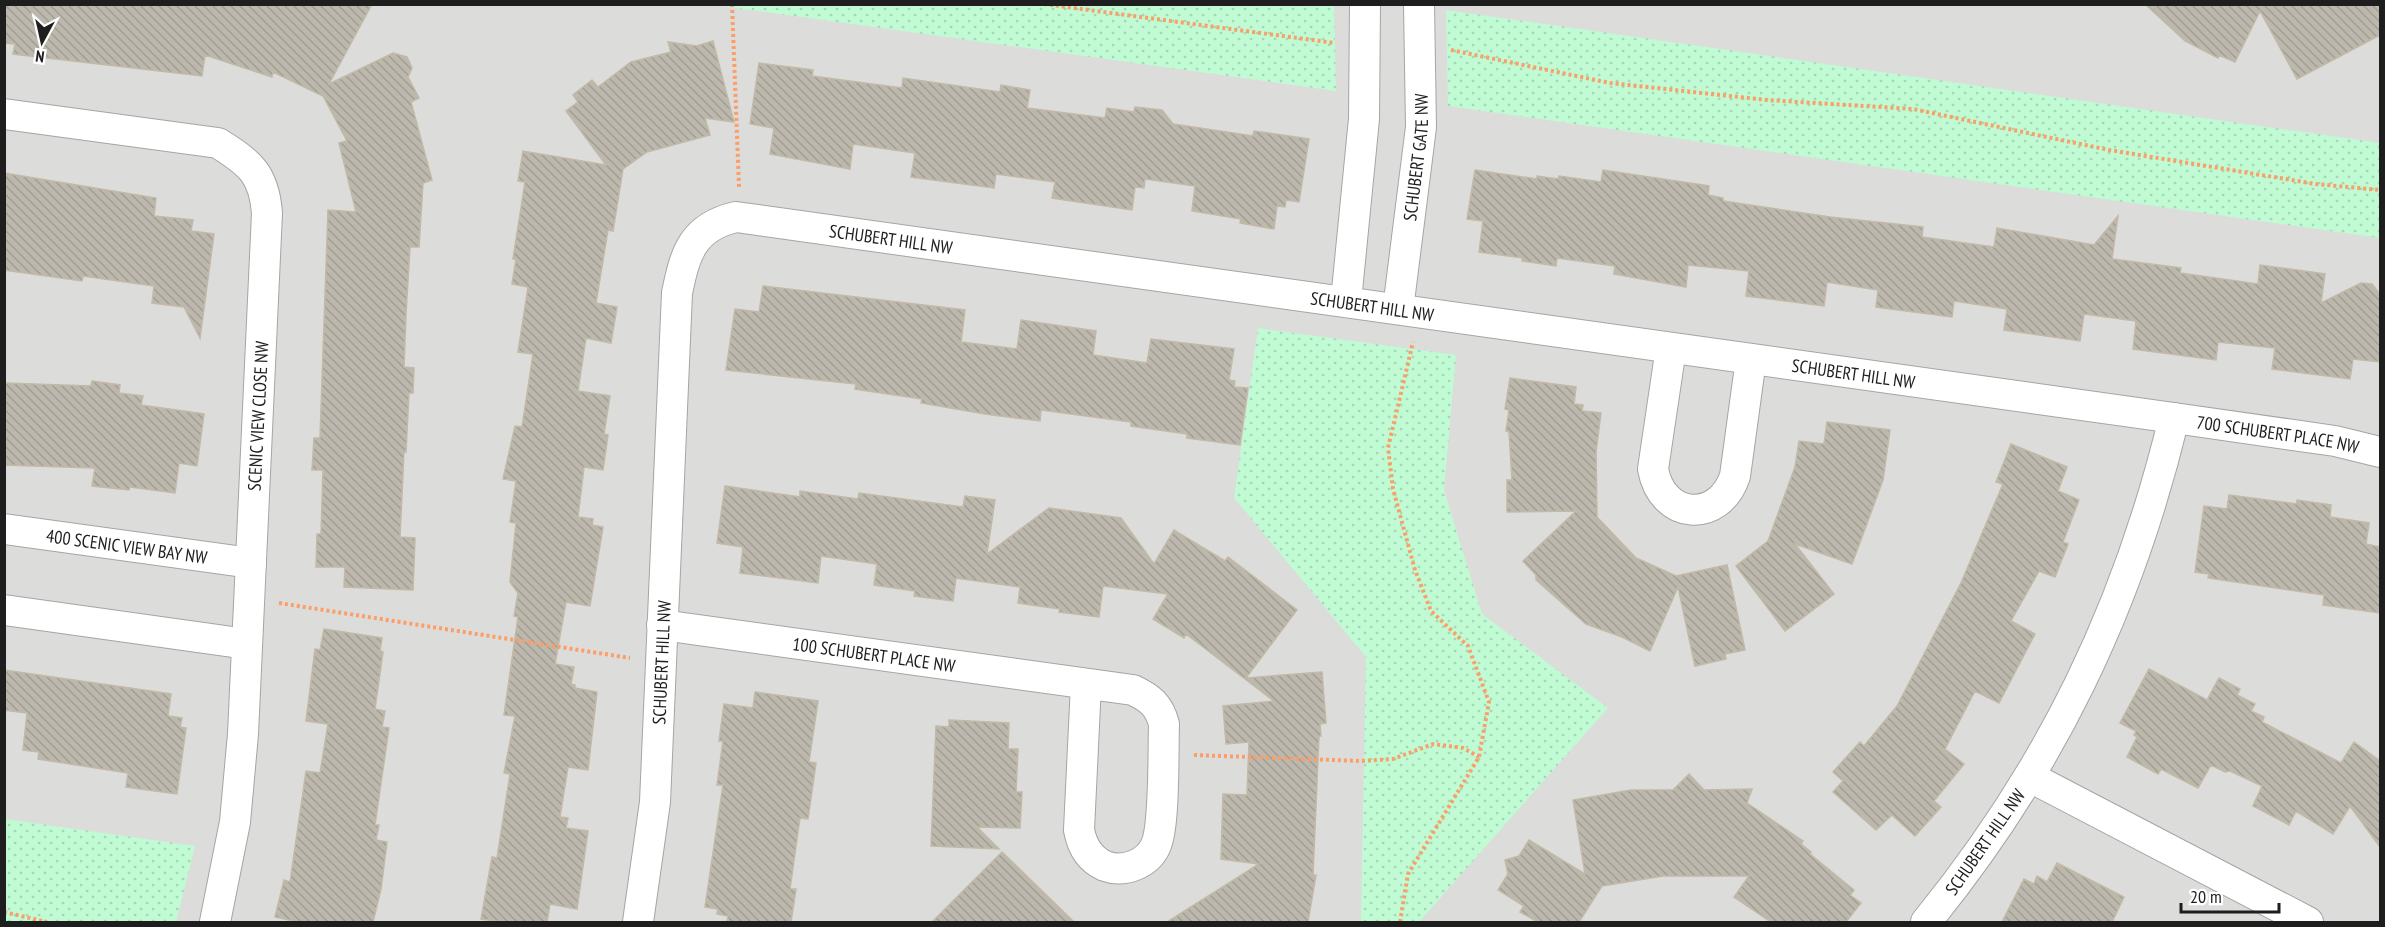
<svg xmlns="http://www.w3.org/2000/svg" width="2385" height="927" font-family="'PT Sans Narrow',sans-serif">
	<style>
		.residential { fill: #dcdcdb }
		.park { fill: url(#park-dots) }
		.building { fill: url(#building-back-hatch); stroke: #c2b9a6; stroke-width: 1.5 }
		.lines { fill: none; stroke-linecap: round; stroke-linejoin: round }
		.street-casing { stroke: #a5a5a5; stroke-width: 32 }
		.path { stroke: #fd9d68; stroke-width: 4; stroke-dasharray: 3 3; stroke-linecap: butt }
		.street { stroke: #fff; stroke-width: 30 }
		.labels { text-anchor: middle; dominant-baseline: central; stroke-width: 4.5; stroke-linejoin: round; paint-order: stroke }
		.street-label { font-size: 18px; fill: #1e1e1e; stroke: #fff }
	</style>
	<defs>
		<pattern id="park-dots" width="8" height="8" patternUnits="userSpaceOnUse" patternTransform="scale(1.5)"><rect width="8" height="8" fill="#c0fbd4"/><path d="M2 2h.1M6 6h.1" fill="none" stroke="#a5d7b6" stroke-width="1.8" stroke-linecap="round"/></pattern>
		<pattern id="building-back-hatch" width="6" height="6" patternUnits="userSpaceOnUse" patternTransform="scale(1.5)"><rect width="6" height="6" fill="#bcb8ad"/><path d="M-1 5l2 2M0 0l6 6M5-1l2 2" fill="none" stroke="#a19e94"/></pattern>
	</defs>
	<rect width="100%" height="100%" fill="#f0efe4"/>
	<!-- residential -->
	<path class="residential" d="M5 5H2380V922H5Z"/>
	<!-- park -->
	<path class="park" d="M716 5H1334L1336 91Z
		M1446 10 2380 143V238L1448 106Z
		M1258 328 1456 355 1444 490 1482 614 1608 708 1419 922H1361L1366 657 1234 498Z
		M5 819 195 846 176 922H5Z"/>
	<!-- building -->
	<path class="building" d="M4 4H372L329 84 393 53 407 57 412 68 408 77 419 98 411 102 432 180 423 183 419 247H410L406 314 404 367 414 368 413 393H409L406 452 404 451 400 537 415 538 413 590 344 587 345 567H316L317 534H321L323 470H312L314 438H320L328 210 356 212 339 143 347 141 323 96 273 72 272 77 205 55 202 76 13 54 15 44 4 43Z
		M2145 4H2380V35L2297 79 2260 11 2235 62 2219 55 2218 58 2185 41Z
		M713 41 734 122 705 118 710 135 647 152 623 169 613 231 608 230 596 303 617 307 611 343 586 338 578 391 610 396 604 434 608 435 603 470 584 467 578 517 593 519 592 525 603 527 590 606 566 602 555 664 574 667 571 684 575 685V688L597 692 588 770 568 767 560 817 568 818 566 828 588 831 577 909 550 904 547 922H503L481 919 492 857 497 858 510 774 504 773 515 716 504 715 518 617 514 616 518 593 510 582 516 523 510 522 516 481 503 479 515 426 522 427 533 354 518 352 528 287 512 284 516 259H513L525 182 518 181 523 151 606 165 566 111 578 102 573 95 592 80 598 87 631 62 671 52 668 42 697 46Z
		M759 63 813 70 812 76 902 88 903 78 1000 92 1001 85 1030 90 1027 108 1105 118 1107 108 1134 112 1135 107 1162 110 1173 124 1253 136 1254 131 1309 139 1299 202 1286 200 1285 207 1277 206 1274 229 1240 223 1241 219 1192 211 1195 186 1145 179 1144 188 1135 187 1132 210 1052 198 1055 182 996 174 994 188 911 177 915 153 853 144 850 169 770 154 774 128 750 124Z
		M1475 170 1537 179V176L1558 179 1559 176 1601 182 1603 170 1709 186 1708 195 1723 198V201L1830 217 1923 227 1922 237 1994 247 1997 228 2094 245 2118 216 2112 259 2181 268 2180 273 2258 284 2260 265 2325 274 2321 303 2361 283 2372 284 2380 294V362L2353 359 2350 379 2272 369 2275 348 2218 342 2216 360 2133 349 2136 321 2084 314 2080 341 2004 330 2007 309 1954 301 1952 317 1876 307 1878 290 1827 282 1824 306 1746 296 1749 271 1688 265 1686 287 1614 274 1615 266 1557 258 1556 266 1522 261 1523 258 1479 252 1483 221 1467 219Z
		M4 173 156 198 154 216 193 220 191 231 214 234 200 338 184 307 152 303 154 286 83 276 82 281 4 270Z
		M763 286 965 310 961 342 1017 349 1021 320 1096 331 1093 355 1147 363 1151 339 1234 349 1229 380 1235 381 1234 387 1248 388 1240 445 1187 438V434L1131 426V422L1041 410 1040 421 985 414 921 403 922 399 855 389 856 384 726 370 735 309 759 312Z
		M1510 378 1576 387 1574 404 1583 405 1582 411 1601 413 1596 452 1597 517 1636 558 1676 576 1727 565 1745 650 1725 654 1726 659 1695 666 1678 587 1650 651 1622 637 1586 624 1536 580V575L1523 561 1576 511 1507 512V480H1512L1509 432 1506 431 1509 410 1505 409Z
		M92 381 120 385 119 393 143 396 141 405 204 414 197 466 179 463 175 493 130 487 129 490 92 486 95 468 4 465V383L91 386Z
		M1827 422 1890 430 1883 480 1852 564 1795 544 1834 594 1785 631 1736 566 1768 541 1795 467 1799 441 1824 444Z
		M2011 444 2067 467 2058 491 2079 500 2063 542 2068 544 2055 577 2039 571 2011 621 2035 634 1999 703 1975 691 1945 749 1964 764 1934 801 1941 807 1915 836 1892 815 1876 830 1833 792 1843 781 1833 772 1860 742 1864 746 1897 706 1961 583 2003 484 1996 482Z
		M725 486 800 497V491L858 499 859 493 963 507 965 496 995 500 987 554 1049 508 1121 518 1154 564 1174 530 1225 561 1228 557 1297 610 1246 678 1322 672 1326 723 1320 724 1321 736H1319L1313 875H1316L1308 922H1167L1259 864 1221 859 1223 794 1247 795 1249 742 1226 744 1223 706 1274 701 1186 634 1184 638 1153 619 1168 594 1103 586 1099 617 1059 612 1060 609 1018 603 1020 587 956 578 953 601 914 596 915 591 874 585 877 564 821 556 818 583 740 573 743 547 717 543Z
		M2229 495 2297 504V500L2331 505 2330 517 2369 523 2366 544 2380 547V613L2323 605 2324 595 2208 578 2209 574 2195 572 2204 506 2227 509Z
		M324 629 382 638 380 651 383 652 375 709 385 711 382 727 389 728 375 825H379L376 840 387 842 381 889 373 922H298L275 917 284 880 290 882 306 771 320 773 328 724 306 721 315 649 320 650Z
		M2149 669 2207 700 2219 678 2240 689 2237 695 2255 704 2251 711 2264 717 2262 722 2341 763 2354 742 2380 761V847L2350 806 2333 834 2296 811 2289 825 2253 806 2262 786 2230 771 2225 772 2211 765 2198 788 2161 769 2158 774 2127 757 2137 737 2134 735 2136 731 2120 723Z
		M4 670 171 694 168 716 182 718 180 727 186 728 177 794 126 787 128 773 38 759 39 752 23 750 27 713 4 710Z
		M755 692 818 701 809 762 816 763 808 819 800 818 790 889H796L791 922H727L728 916 717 914 718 909 705 907 723 785H717L723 741H719L724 704 753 708Z
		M949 720 1009 723 1008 749H1018L1016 792H1022L1020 828 977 827 999 849 931 846 936 726 949 727Z
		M1689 774 1704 790 1752 789 1747 803 1803 841 1801 844 1811 852 1810 854 1854 890 1850 895 1861 903 1846 922H1771L1734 897 1749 876H1663L1602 886 1579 922H1538L1520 912 1524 906 1498 890 1508 874 1505 860 1519 856 1529 840 1585 874 1573 800 1631 790H1673Z
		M1002 852 1074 922H932Z
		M2057 863 2124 897 2112 922H2002L2024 879 2034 884 2037 876 2047 882Z"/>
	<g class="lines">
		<defs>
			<g id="street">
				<path d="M4 114 218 143C250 163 264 174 267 213L243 734 235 822 215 922"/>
				<path d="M1346 301 1364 119 1365 4"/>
				<path id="s1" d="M1398 309 1421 127 1419 4"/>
				<path d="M1671 348 1653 469C1662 520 1719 524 1735 476L1751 359"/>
				<path id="s2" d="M2174 418 2335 441 2380 452"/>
				<path id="s3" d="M4 529 251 563"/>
				<path d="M4 610 247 644"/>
				<path id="s4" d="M662 625 1133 690C1150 698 1159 705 1164 724 1163 750 1165 824 1156 845 1148 864 1124 873 1105 866 1089 859 1082 846 1079 830L1086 684"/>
				<path d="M2030 777 2308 922"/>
				<path id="s5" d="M638 922 655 802 677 293C685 254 692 227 736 217L2174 418C2128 609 2050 770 1926 922"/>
			</g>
		</defs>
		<!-- street casing -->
		<use href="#street" class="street-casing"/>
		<!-- path -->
		<path class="path" d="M732 4 739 187
			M1044 4 1335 43
			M1451 50 1610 83 1767 100 1913 109 2109 150 2316 184 2380 190
			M279 603 630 658
			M1194 755 1361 761 1393 759 1433 744 1463 748 1479 757
			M4 912 47 922
			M1400 922 1408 874 1479 757 1489 702 1468 646 1431 611 1415 570 1393 489 1388 448 1413 342"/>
		<!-- street -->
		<use href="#street" class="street"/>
	</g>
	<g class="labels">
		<!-- street labels -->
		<g class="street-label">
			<text stroke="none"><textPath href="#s1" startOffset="153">SCHUBERT GATE NW</textPath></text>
			<text stroke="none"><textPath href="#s5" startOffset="891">SCHUBERT HILL NW</textPath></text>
			<text stroke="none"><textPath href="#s5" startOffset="1377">SCHUBERT HILL NW</textPath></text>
			<text stroke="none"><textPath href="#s5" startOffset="1863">SCHUBERT HILL NW</textPath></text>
			<text transform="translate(258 416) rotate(-87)">SCENIC VIEW CLOSE NW</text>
			<text stroke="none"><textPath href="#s2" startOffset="105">700 SCHUBERT PLACE NW</textPath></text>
			<text stroke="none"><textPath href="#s3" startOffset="124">400 SCENIC VIEW BAY NW</textPath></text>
			<text stroke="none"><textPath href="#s4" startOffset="214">100 SCHUBERT PLACE NW</textPath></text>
			<text stroke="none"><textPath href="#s5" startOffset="261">SCHUBERT HILL NW</textPath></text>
			<text transform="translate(1985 842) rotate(-55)">SCHUBERT HILL NW</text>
		</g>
	</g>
	<!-- border -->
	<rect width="2385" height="927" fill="none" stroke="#1e1e1e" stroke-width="12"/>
	<!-- north arrow -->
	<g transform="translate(42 42) rotate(188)" stroke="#ffffff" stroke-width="4.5" paint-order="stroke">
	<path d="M0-4.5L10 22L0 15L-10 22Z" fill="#1e1e1e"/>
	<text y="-9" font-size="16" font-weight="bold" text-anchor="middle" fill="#1e1e1e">N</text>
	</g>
	<!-- scale -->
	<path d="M2181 903v9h98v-9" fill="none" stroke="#1e1e1e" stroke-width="3"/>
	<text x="2190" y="903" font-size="18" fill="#1e1e1e" stroke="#ffffff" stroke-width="4.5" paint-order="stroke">20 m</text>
</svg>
